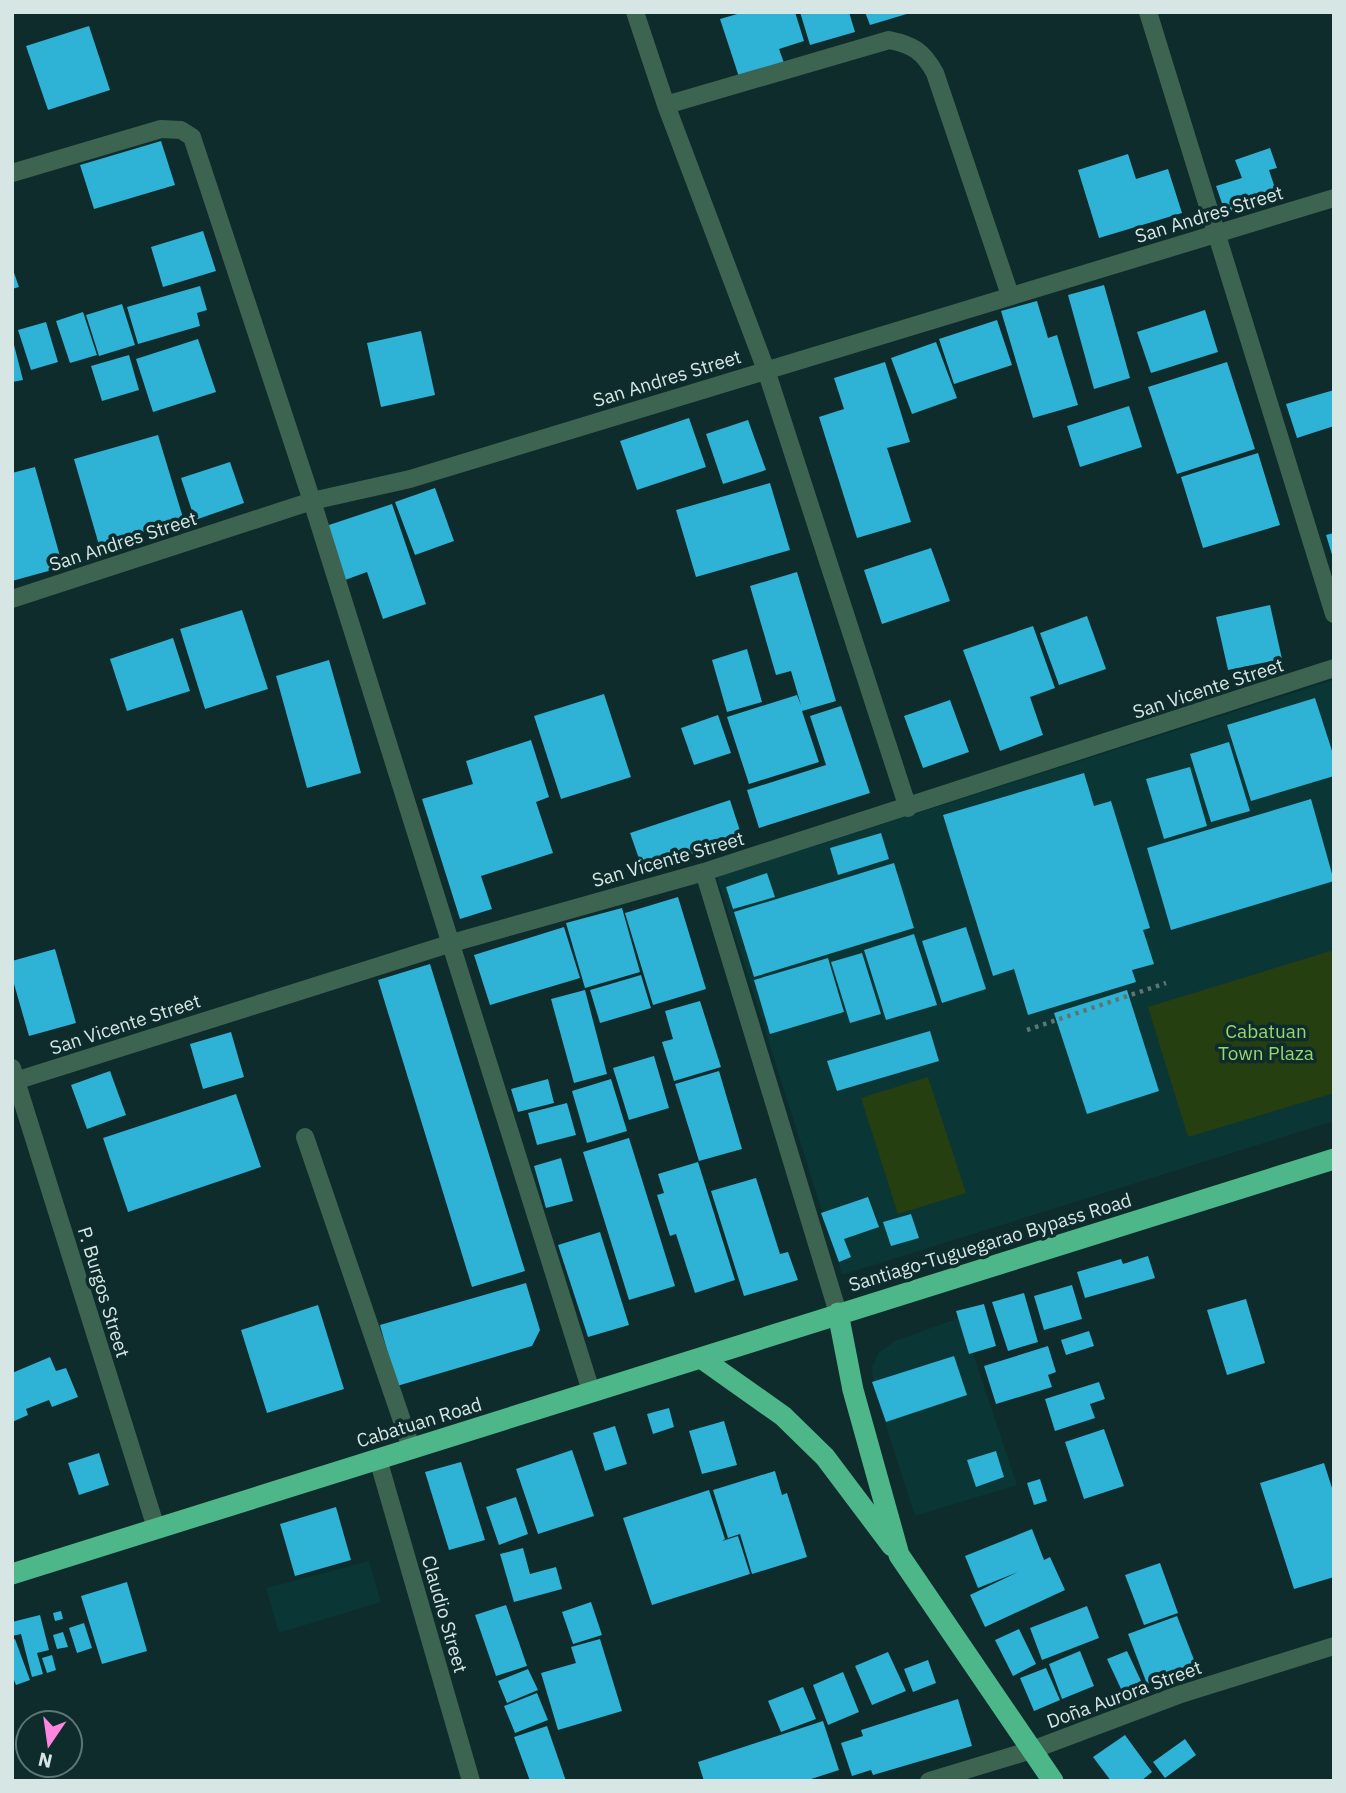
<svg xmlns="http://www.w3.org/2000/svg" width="1346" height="1793" font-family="'IBM Plex Sans',sans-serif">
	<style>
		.built { fill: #0a3635 }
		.green { fill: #263f11 }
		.building { fill: #2eb2d6 }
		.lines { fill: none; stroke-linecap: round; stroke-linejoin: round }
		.path { stroke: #5d7675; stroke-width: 4.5; stroke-dasharray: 3.5 5; stroke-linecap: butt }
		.minor { stroke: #3d6351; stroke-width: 18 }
		.highway { stroke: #4eb78a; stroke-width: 21 }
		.labels { text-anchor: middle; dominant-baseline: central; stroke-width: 7; stroke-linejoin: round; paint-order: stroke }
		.street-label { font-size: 19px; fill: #d5e6e5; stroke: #0d2c2b }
		.park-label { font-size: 19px; fill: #9ad66e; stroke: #0d2c2b }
	</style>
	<rect width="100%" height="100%" fill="#0d2c2b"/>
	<!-- built -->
	<path class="built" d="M1333 680 1334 1121 842 1275 717 877Z
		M961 1317 1017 1485 915 1516 874 1389 872 1367 879 1352 895 1341Z
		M369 1561 381 1602 279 1633 266 1588Z"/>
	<!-- green -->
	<path class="green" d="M1334 950V1093L1188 1137 1148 1007Z
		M928 1077 966 1193 898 1214 861 1098Z"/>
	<!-- building -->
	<path class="building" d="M744 12H795L804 41 779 49 784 63 739 77 720 19Z
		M800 12H849L855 32 810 45Z
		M865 12H910V13L870 25Z
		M89 26 110 90 48 110 26 46Z
		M161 141 175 185 94 209 80 165Z
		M1270 148 1277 168 1269 170 1278 197 1226 215 1216 186 1242 178 1235 160Z
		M1128 154 1136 179 1168 169 1182 213 1099 238 1078 170Z
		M203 231 216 271 163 287 151 247Z
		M12 267 19 287 12 289Z
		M1104 285 1130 378 1094 389 1068 295Z
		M200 286 207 310 197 313 200 326 138 344 127 307Z
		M1037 301 1048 338 1057 335 1078 405 1033 418 1001 311Z
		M122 304 135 345 99 356 86 315Z
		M1205 310 1218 352 1151 373 1137 332Z
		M83 312 97 355 70 363 56 321Z
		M997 320 1012 365 954 384 939 339Z
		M46 322 58 362 31 370 18 330Z
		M421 331 435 395 381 407 367 343Z
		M12 337 23 380 12 382Z
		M198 339 216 392 153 412 136 359Z
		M936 342 957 398 912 414 891 358Z
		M129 355 139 390 102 401 91 366Z
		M885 362 910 442 887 448 911 522 857 538 819 417 844 409 834 378Z
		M1227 362 1255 449 1177 474 1148 387Z
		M1334 390V426L1297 438 1286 404Z
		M1129 406 1142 447 1080 467 1067 426Z
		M689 418 706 467 637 490 620 441Z
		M748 420 766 470 723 484 706 434Z
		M158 435 184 521 99 545 74 459Z
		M1258 453 1280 525 1203 548 1181 477Z
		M230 462 244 503 195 520 181 478Z
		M35 467 63 567 12 581V473Z
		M770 483 790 550 696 577 676 510Z
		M435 488 454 541 415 555 395 502Z
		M392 504 426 604 383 619 367 572 345 580 326 526Z
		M1334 533V558H1333L1326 535Z
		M931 548 950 601 882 624 864 570Z
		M797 572 836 701 802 711 819 762 749 784 727 717 797 695 801 705 791 671 776 675 750 586Z
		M1270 605 1282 659 1228 670 1216 617Z
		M242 610 268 689 205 709 180 629Z
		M1087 616 1106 669 1059 685 1040 633Z
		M1033 626 1055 688 1030 697 1043 735 1000 751 963 650Z
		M173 638 190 691 127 711 110 659Z
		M747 649 762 702 727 712 712 660Z
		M329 660 361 773 307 788 276 676Z
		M604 694 631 777 561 799 534 716Z
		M1315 698 1334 757V776L1251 801 1227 725Z
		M950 700 969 752 923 768 904 716Z
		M841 706 870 793 759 828 747 790 826 765 810 716Z
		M718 715 731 753 694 765 681 728Z
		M531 740 549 797 536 802 553 853 481 876 492 909 460 919 422 799 473 784 466 761Z
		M1229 742 1250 811 1211 822 1190 754Z
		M1190 767 1207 826 1164 839 1146 779Z
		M1084 773 1094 806 1111 801 1150 928 1143 930 1154 964 1132 970 1136 982 1028 1015 1014 969 993 976 943 815Z
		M1311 799 1334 881 1171 930 1147 848Z
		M730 800 742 837 643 870 630 833Z
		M881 833 889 859 838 875 830 848Z
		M894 863 914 928 754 977 734 912Z
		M767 873 775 897 733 909 726 887Z
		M678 897 706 989 653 1005 625 913Z
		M622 908 640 972 585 988 566 923Z
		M564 927 580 978 490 1005 474 955Z
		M966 927 986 989 942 1003 922 941Z
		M914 934 937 1005 886 1020 864 950Z
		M55 949 76 1023 29 1036 12 977V961Z
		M862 953 881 1014 850 1023 831 962Z
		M828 958 844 1012 770 1034 754 980Z
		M430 964 525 1271 472 1287 378 980Z
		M641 975 651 1008 600 1023 590 990Z
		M585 990 607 1074 574 1083 551 999Z
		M1127 990 1159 1091 1087 1114 1054 1013Z
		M700 1001 721 1067 674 1081 662 1042 673 1039 665 1011Z
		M930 1031 939 1061 837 1091 827 1061Z
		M231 1032 244 1077 203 1089 190 1044Z
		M654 1056 669 1108 629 1120 613 1068Z
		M110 1071 126 1115 87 1129 71 1085Z
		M719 1071 742 1149 699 1161 675 1084Z
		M548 1079 554 1103 518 1112 511 1089Z
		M611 1079 627 1131 587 1143 572 1091Z
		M236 1094 261 1167 128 1212 103 1138Z
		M567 1103 576 1135 537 1145 528 1113Z
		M629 1138 675 1286 629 1300 583 1152Z
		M561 1158 573 1201 546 1208 534 1166Z
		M698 1162 735 1280 695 1293 676 1234 670 1236 657 1195 664 1193 658 1174Z
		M756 1178 780 1254 788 1252 798 1280 744 1296 711 1191Z
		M868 1197 879 1227 844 1239 851 1257 839 1262 821 1213Z
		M911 1214 919 1238 891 1246 883 1222Z
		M600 1232 629 1325 588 1337 558 1245Z
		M1148 1256 1155 1278 1085 1298 1077 1272 1121 1259 1123 1264Z
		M526 1283 540 1330 532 1346 397 1386 380 1325Z
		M1072 1285 1082 1319 1044 1330 1034 1296Z
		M1024 1293 1038 1342 1008 1351 992 1302Z
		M1246 1299 1265 1363 1227 1375 1207 1310Z
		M984 1304 996 1346 969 1354 956 1311Z
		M318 1305 344 1389 267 1413 241 1330Z
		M1089 1331 1094 1346 1066 1355 1061 1340Z
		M1048 1346 1056 1372 1048 1375 1052 1387 996 1404 984 1366Z
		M954 1356 967 1395 886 1422 872 1382Z
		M50 1357 56 1371 66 1368 78 1397 52 1407 49 1400 26 1409 28 1415 12 1422V1373Z
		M1099 1382 1105 1399 1090 1404 1095 1418 1055 1431 1045 1399Z
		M669 1408 674 1427 653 1434 647 1414Z
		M724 1421 737 1465 702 1474 689 1431Z
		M615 1426 627 1464 605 1471 593 1433Z
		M1104 1429 1124 1486 1084 1499 1065 1442Z
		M572 1450 594 1516 538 1534 516 1469Z
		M996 1451 1004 1477 976 1487 967 1460Z
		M99 1453 109 1485 79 1495 68 1463Z
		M461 1462 485 1540 449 1550 425 1472Z
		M1324 1463 1334 1494V1577L1294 1589 1260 1483Z
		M775 1471 782 1495 787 1493 807 1557 752 1574 740 1534 728 1538 713 1490Z
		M1040 1479 1047 1501 1034 1505 1027 1483Z
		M709 1490 725 1539 722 1541 738 1536 750 1574 652 1605 623 1518Z
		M516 1497 528 1534 499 1545 486 1507Z
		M336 1507 351 1560 295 1576 280 1524Z
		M1032 1529 1044 1560 1050 1557 1065 1590 985 1627 970 1595 1018 1572 978 1588 965 1556Z
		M523 1548 530 1574 556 1567 562 1589 514 1602 500 1554Z
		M1160 1563 1178 1613 1144 1625 1125 1575Z
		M127 1582 147 1651 102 1664 81 1596Z
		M591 1602 602 1635 573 1644 562 1612Z
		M506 1605 527 1666 496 1676 475 1615Z
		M1087 1606 1099 1638 1042 1660 1030 1628Z
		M61 1611 63 1619 55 1621 53 1613Z
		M40 1615 49 1650 37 1653 43 1674 32 1677 21 1634 12 1636V1622Z
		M1177 1616 1196 1665 1147 1684 1128 1634Z
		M84 1623 92 1648 77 1653 69 1628Z
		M1019 1629 1036 1664 1013 1676 995 1640Z
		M63 1632 68 1647 57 1649 53 1635Z
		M15 1639 30 1680 16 1685 12 1675V1640Z
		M600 1639 622 1711 558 1730 541 1673 576 1663 571 1647Z
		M1080 1651 1094 1686 1062 1699 1049 1664Z
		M1127 1651 1142 1683 1122 1691 1107 1659Z
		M888 1652 906 1691 872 1705 855 1666Z
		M52 1655 56 1670 47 1673 42 1658Z
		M928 1660 936 1683 913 1692 904 1669Z
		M1046 1668 1060 1700 1034 1711 1020 1678Z
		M528 1669 538 1690 507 1703 498 1681Z
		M843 1672 859 1712 828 1725 813 1685Z
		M803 1687 816 1719 781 1732 768 1701Z
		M537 1693 548 1720 515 1733 504 1706Z
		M958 1699 972 1746 873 1775 871 1770 852 1776 841 1743 863 1736 861 1730Z
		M823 1721 839 1770 805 1781H704L698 1762Z
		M547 1726 566 1781H530L514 1737Z
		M1125 1735 1152 1772 1141 1781H1111L1093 1757Z
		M1185 1739 1196 1755 1165 1778 1153 1762Z"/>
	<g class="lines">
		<!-- path -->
		<path class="path" d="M1027 1030 1166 983"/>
		<!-- minor -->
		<path class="minor" d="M635 12 666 105 766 370 908 808
			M1148 12 1334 614
			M666 105 889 40C913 45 923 51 935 73L1010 295
			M12 173 161 129 181 130 192 137 312 501 591 1391
			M12 599 312 501 410 479 1334 198
			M704 872 838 1313
			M12 1068 156 1528
			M12 1082 452 943 704 872 1334 668
			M305 1137 412 1450
			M378 1459 471 1781
			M929 1781 1032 1750 1178 1695 1334 1646"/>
		<!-- highway -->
		<path class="highway" d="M838 1313 853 1390 899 1555 1053 1781
			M701 1358 783 1416 825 1457 892 1546
			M12 1574 1334 1159"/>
	</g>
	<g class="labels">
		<!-- street labels -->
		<g class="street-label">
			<text transform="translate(1209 214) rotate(-17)">San Andres Street</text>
			<text transform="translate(667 378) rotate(-17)">San Andres Street</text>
			<text transform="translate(123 541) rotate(-18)">San Andres Street</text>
			<text transform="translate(1208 688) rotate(-18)">San Vicente Street</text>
			<text transform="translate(668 859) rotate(-16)">San Vicente Street</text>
			<text transform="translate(125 1024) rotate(-18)">San Vicente Street</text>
			<text transform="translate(990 1242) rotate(-17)">Santiago-Tuguegarao Bypass Road</text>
			<text transform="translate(104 1292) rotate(73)">P. Burgos Street</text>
			<text transform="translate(419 1422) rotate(-17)">Cabatuan Road</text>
			<text transform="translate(445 1614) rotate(74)">Claudio Street</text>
			<text transform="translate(1124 1694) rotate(-20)">Doña Aurora Street</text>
		</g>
		<!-- park labels -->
		<g class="park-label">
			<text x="1266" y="1031">Cabatuan<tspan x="1266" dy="22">Town Plaza</tspan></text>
		</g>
	</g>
	<!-- border -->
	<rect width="1346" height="1793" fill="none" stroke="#d5e6e5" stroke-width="28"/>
	<!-- north arrow -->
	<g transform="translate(49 1744) rotate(193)"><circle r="33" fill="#0d2c2b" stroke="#5d7675" stroke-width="2"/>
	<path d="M0-5L12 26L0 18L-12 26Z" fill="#fe86e1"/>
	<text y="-10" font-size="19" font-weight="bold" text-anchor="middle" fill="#d5e6e5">N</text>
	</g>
</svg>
